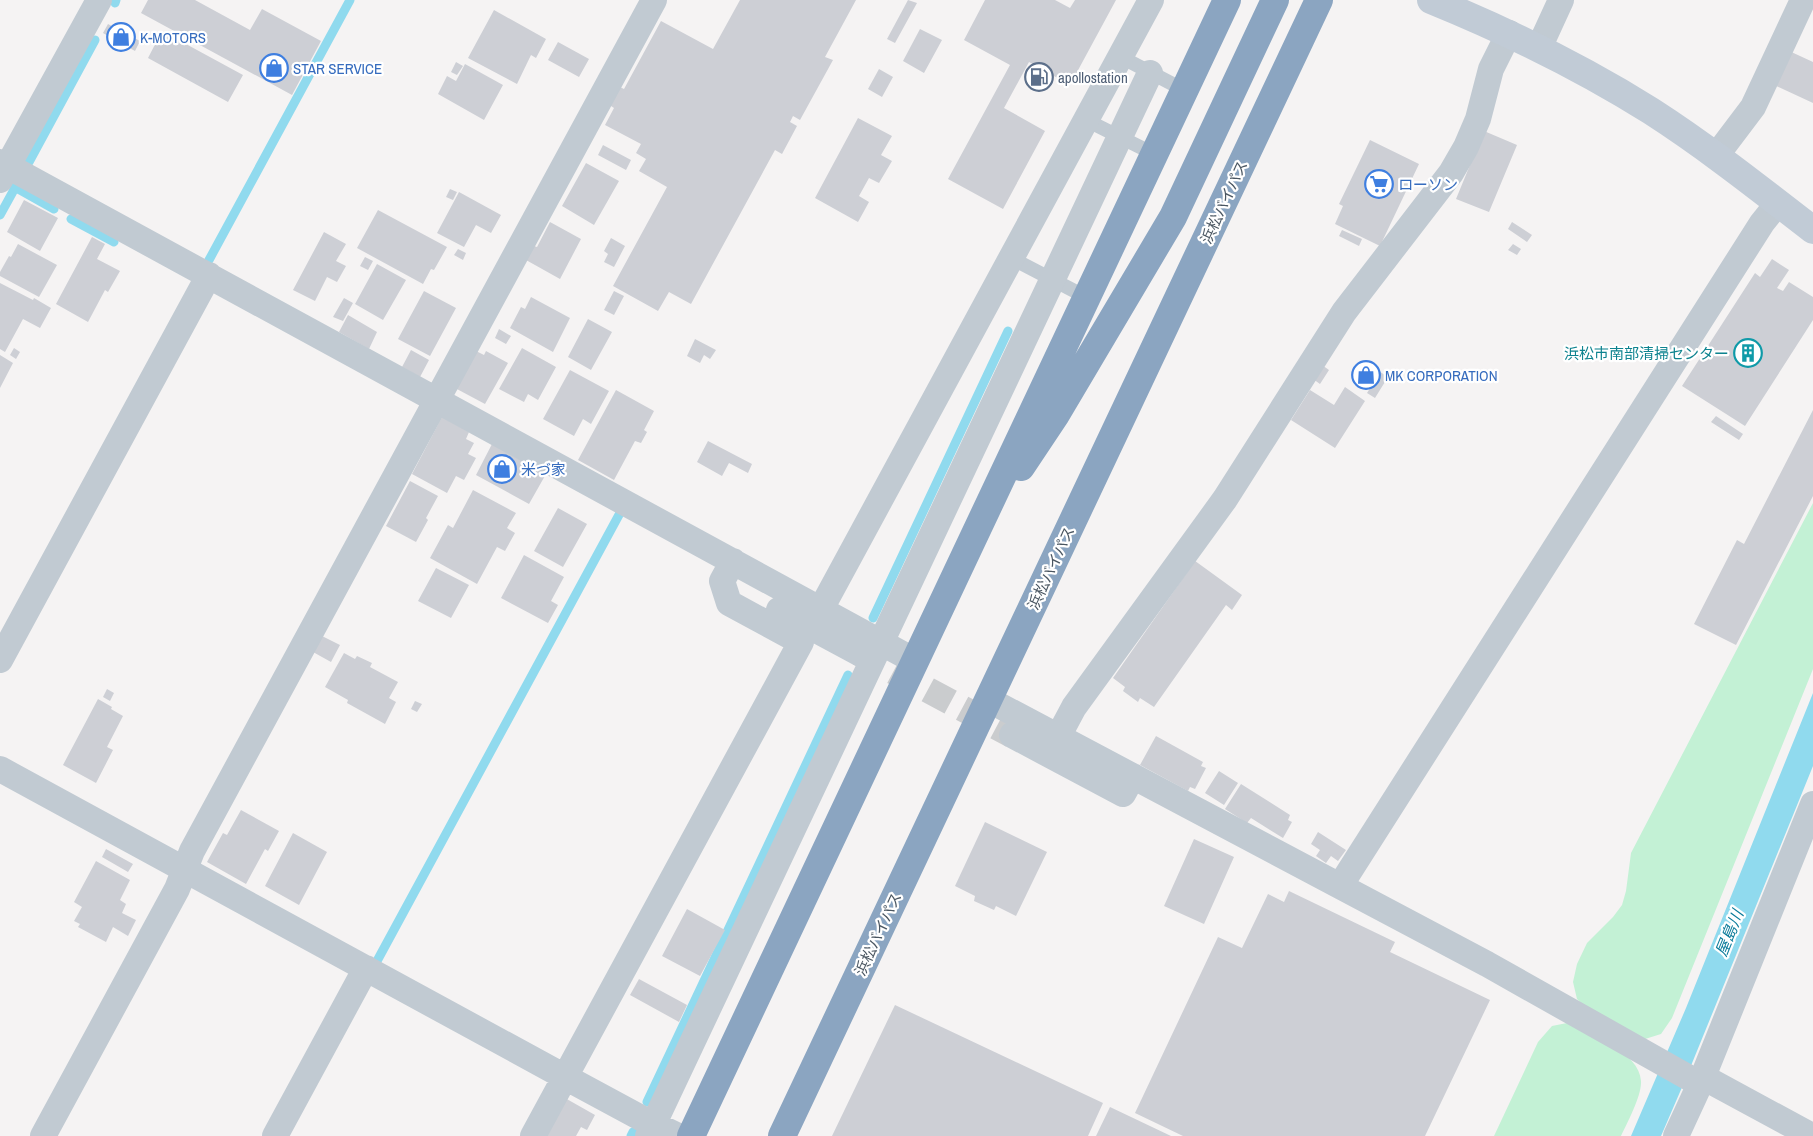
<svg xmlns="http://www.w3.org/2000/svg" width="1813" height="1136" font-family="'Archivo Narrow','Noto Sans JP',sans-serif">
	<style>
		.green { fill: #c3f1d5 }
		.water { fill: #90daee }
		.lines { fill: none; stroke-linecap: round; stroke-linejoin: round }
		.stream { stroke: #90daee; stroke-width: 9 }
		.building { fill: #cdcfd5 }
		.street-tunnel { stroke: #caccce; stroke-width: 26; stroke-dasharray: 26 13; stroke-linecap: butt }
		.lane { stroke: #c1cad2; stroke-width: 14 }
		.street { stroke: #c1cad2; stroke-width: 26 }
		.secondary { stroke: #c1cbd6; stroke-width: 28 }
		.highway { stroke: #8ba5c1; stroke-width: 28 }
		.labels { text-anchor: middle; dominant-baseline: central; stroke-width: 4.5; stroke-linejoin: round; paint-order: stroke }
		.shop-label { font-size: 15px; fill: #366cbe; stroke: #fff; text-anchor: start }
		.service-label { font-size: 15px; fill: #4e5e75; stroke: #fff; text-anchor: start }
		.street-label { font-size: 15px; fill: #4a5661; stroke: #fff }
		.culture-label { font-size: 15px; fill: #0d838f; stroke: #fff; text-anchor: end }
		.water-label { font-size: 16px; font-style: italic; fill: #0c7c9b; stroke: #fff }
	</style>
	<rect width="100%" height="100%" fill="#f5f3f3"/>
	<!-- green -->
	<path class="green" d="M1813 503V669L1672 1018 1661 1034 1645 1039 1590 1012 1577 999 1573 982 1577 964 1587 943 1613 917 1622 905 1626 891 1631 853Z
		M1567 1023C1589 1034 1640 1052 1641 1081 1642 1095 1627 1123 1621 1136H1494L1538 1042 1552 1026Z"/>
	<!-- water -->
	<path class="water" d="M1813 693V766L1686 1078 1661 1136H1631L1686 1008Z"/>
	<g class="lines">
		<!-- stream -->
		<path class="stream" d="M115 3 116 0
			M29 162 95 40
			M13 186 54 209
			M0 215 16 186
			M71 219 114 242
			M209 260 350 0
			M873 618 1008 331
			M377 961 620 513
			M647 1102 848 675
			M631 1136 633 1132"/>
	</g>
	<!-- building -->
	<path class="building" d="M148 0H195L250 30 262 9 321 41 292 95 141 13Z
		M740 0H856L825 57 833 60 800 120 793 116 790 122 797 126 782 154 775 150 691 304 669 292 658 311 613 286 667 187 639 171 646 159 636 153 641 144 605 125 614 108 608 104 618 86 624 89 661 21 713 49Z
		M908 0 917 3 895 43 887 39Z
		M985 0H1055L1070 8 1075 0H1116L1070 85 1029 62 1004 108 1045 131 1003 209 948 179 1010 65 964 40Z
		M494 10 546 39 536 58 531 55 517 84 468 58Z
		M108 24 140 41 135 51 103 33Z
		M920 29 942 40 924 73 903 61Z
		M162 31 243 75 228 102 148 58Z
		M558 42 589 59 579 77 548 60Z
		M1787 50 1813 62V103L1772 84Z
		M456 62 463 66 457 75 451 72Z
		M465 64 503 85 484 120 438 94 447 76 456 81Z
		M879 69 893 77 882 97 868 89Z
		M858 118 892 136 881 155 892 161 879 183 869 178 859 196 869 202 858 222 815 198Z
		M1484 131 1517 145 1489 212 1456 199Z
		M1370 140 1419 164 1380 246 1335 224 1343 206 1339 204Z
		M603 145 631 160 626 170 598 155Z
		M586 163 619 181 594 225 562 206Z
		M450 189 457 192 453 200 446 197Z
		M459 192 501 215 491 233 476 225 464 247 437 233Z
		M24 200 58 218 40 251 7 232Z
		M378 210 447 247 434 270 431 269 423 284 357 248Z
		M550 222 581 239 560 279 526 260 534 246 537 247Z
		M1512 222 1532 235 1527 242 1508 229Z
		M1342 230 1362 239 1359 246 1339 236Z
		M324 232 346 244 336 261 346 266 337 282 327 277 315 301 293 290Z
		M92 237 105 244 97 259 120 271 108 292 105 290 88 322 56 304Z
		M611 238 625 246 614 267 604 262 608 254 604 251Z
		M18 244 57 265 39 297 0 276V272L9 256 11 257Z
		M1513 244 1521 249 1517 255 1508 250Z
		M458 249 466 253 463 260 454 255Z
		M365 257 373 261 368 270 360 266Z
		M1772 259 1789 270 1777 288 1783 291 1789 282 1813 297V320L1745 426 1682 386 1755 273 1760 277Z
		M377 264 406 280 383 320 355 304Z
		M0 283 33 300 34 298 51 308 40 328 23 319 5 352 0 349Z
		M424 291 456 308 430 356 398 339Z
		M614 291 624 296 614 315 604 310Z
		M531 297 570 318 553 352 510 328 521 307 525 309Z
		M344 298 353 303 343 321 333 317Z
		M348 315 377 332 369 349 339 332Z
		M588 319 612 332 591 370 568 357Z
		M499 329 511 336 506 344 495 338Z
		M695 339 716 350 710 359 704 355 700 363 687 356Z
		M14 348 20 352 16 359 10 355Z
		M522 348 556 367 538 400 528 394 524 402 499 389Z
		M411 350 429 360 420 377 402 367Z
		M476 351 484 355 486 351 508 363 485 404 455 388Z
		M0 355 13 363 0 388Z
		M1363 361 1388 377 1375 398 1367 393 1374 382 1369 389 1352 378Z
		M1322 365 1329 370 1320 384 1313 379Z
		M570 370 609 391 591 424 583 419 574 436 543 419Z
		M1345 387 1365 401 1335 448 1291 420 1310 390 1334 405Z
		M616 390 654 411 644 430 647 432 641 443 635 441 614 480 578 460Z
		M1813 410V496L1736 645 1694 624 1737 540 1744 544Z
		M1716 416 1743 434 1739 440 1711 422Z
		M442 417 469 432 466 439 474 443 468 454 476 458 464 480 456 476 447 493 412 474Z
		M708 441 752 464 748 473 729 463 722 476 697 462Z
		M492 444 546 474 529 504 476 475Z
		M410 481 438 496 426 518 428 520 416 542 386 526Z
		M473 490 516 513 507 528 515 533 505 551 497 547 477 584 430 558 448 525 453 528Z
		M558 508 587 524 563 567 534 551Z
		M524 555 564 577 551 601 558 605 548 623 501 598Z
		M1191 558 1242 595 1232 610 1226 605 1154 707 1140 698 1138 702 1123 691 1125 687 1113 678 1188 571Z
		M436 568 469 585 451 618 418 601Z
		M322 636 340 645 331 662 313 652Z
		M344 653 355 659 357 656 372 663 370 667 398 682 389 698 396 702 385 724 347 703 348 700 325 687Z
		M107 689 114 693 110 701 103 697Z
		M98 699 112 707 111 709 123 716 107 747 113 750 96 783 63 765Z
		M415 701 422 704 417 712 411 709Z
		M1156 736 1203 762 1201 766 1206 768 1195 789 1190 787 1188 791 1140 765Z
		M1219 771 1238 783 1224 805 1205 793Z
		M1241 784 1290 815 1288 820 1292 822 1283 838 1251 818 1247 823 1225 809Z
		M241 810 279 831 268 851 265 849 246 884 207 862 223 833 227 835Z
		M985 822 1047 852 1016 916 996 906 994 910 974 901 975 896 955 886Z
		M1318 832 1346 850 1338 861 1331 856 1326 863 1316 856 1320 850 1311 844Z
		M293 833 327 852 299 905 265 886Z
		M1194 839 1234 857 1204 924 1164 906Z
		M106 849 133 864 128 872 102 857Z
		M96 861 130 880 120 900 126 904 122 913 136 920 128 936 113 927 106 942 78 927 80 924 74 921 82 907 74 902Z
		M1289 891 1395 942 1390 952 1490 1000 1425 1136H1183L1135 1113 1218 937 1242 948 1268 894 1284 902Z
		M687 909 725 930 700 976 662 956Z
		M639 979 687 1005 679 1022 630 995Z
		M895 1005 1103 1103 1088 1136H832Z
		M565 1098 595 1115 587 1130 581 1127 576 1136H547Z
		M1110 1107 1171 1136H1096Z"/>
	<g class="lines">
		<!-- street-tunnel -->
		<path class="street-tunnel" d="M859 653 1012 735"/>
		<!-- lane -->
		<path class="lane" d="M1121 57 1184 90
			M1086 120 1154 154
			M1011 258 1086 297"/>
		<!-- street -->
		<path class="street" d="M1539 48 1561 0
			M1716 156 1753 107 1803 0
			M0 162 915 661
			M0 180 99 0
			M821 609 1151 0
			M779 610 859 653
			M0 660 209 275
			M989 700 1487 964 1700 1084
			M1012 735 1123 794 1133 776
			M1058 737 1074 707 1225 499 1344 312 1451 173 1466 147 1478 119 1491 69 1509 33
			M0 769 565 1077 641 1118 678 1136
			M1340 886 1762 223 1778 203
			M1703 1077 1812 1136
			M43 1136 177 889 192 851 654 0
			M275 1136 366 968
			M533 1136 801 642 729 603 722 581 733 561
			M648 1136 1150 73
			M1676 1136 1700 1084 1813 804"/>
		<!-- secondary -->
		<path class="secondary" d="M1431 0C1507 31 1581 67 1651 111 1707 147 1760 189 1813 230"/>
		<!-- highway -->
		<path class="highway" d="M1021 467 1055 416 1173 217 1275 0
			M691 1136 1227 0
			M782 1136 1319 0"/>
	</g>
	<!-- icons -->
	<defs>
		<symbol id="shop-ring" viewBox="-11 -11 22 22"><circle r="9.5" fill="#fff" stroke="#3f7fe0" stroke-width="1.5"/><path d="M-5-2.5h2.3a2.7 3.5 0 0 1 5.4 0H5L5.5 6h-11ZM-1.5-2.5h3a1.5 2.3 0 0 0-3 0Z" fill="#3f7fe0"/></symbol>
		<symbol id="fuel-ring" viewBox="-11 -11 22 22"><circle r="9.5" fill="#fff" stroke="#5c6f8a" stroke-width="1.5"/><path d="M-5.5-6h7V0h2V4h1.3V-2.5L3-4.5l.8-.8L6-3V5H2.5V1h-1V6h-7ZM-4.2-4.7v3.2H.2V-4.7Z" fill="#5c6f8a"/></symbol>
		<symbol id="supermarket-ring" viewBox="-11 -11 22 22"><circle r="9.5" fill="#fff" stroke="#3f7fe0" stroke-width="1.5"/><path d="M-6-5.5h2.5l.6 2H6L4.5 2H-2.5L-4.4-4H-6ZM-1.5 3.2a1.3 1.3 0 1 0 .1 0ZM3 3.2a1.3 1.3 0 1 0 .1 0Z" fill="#3f7fe0"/></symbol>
		<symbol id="building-ring" viewBox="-11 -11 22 22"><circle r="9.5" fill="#fff" stroke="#0f9aa8" stroke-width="1.5"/><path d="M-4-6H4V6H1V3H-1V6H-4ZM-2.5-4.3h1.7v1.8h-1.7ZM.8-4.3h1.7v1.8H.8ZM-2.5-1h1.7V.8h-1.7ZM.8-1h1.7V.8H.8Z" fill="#0f9aa8"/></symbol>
	</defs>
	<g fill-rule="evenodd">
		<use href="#shop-ring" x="105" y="21" width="32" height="32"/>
		<use href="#shop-ring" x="258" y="52" width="32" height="32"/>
		<use href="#fuel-ring" x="1023" y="61" width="32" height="32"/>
		<use href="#supermarket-ring" x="1363" y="168" width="32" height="32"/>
		<use href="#building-ring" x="1732" y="337" width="32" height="32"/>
		<use href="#shop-ring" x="1350" y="359" width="32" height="32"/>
		<use href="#shop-ring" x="486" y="453" width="32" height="32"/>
	</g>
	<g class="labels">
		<!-- shop labels -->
		<g class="shop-label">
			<text x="140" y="37">K-MOTORS</text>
			<text x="293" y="68">STAR SERVICE</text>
			<text x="1398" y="184">ローソン</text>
			<text x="1385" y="375">MK CORPORATION</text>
			<text x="521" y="469">米づ家</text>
		</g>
		<!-- service labels -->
		<g class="service-label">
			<text x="1058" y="77">apollostation</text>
		</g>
		<!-- street labels -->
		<g class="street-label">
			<text transform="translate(1224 202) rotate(-65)">浜松バイパス</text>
			<text transform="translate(1051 568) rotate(-65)">浜松バイパス</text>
			<text transform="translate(878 934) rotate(-65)">浜松バイパス</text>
		</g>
		<!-- culture labels -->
		<g class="culture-label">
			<text x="1729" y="353">浜松市南部清掃センター</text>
		</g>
		<!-- water labels -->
		<g class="water-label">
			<text transform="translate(1729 933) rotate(-68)">屋島川</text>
		</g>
	</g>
</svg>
